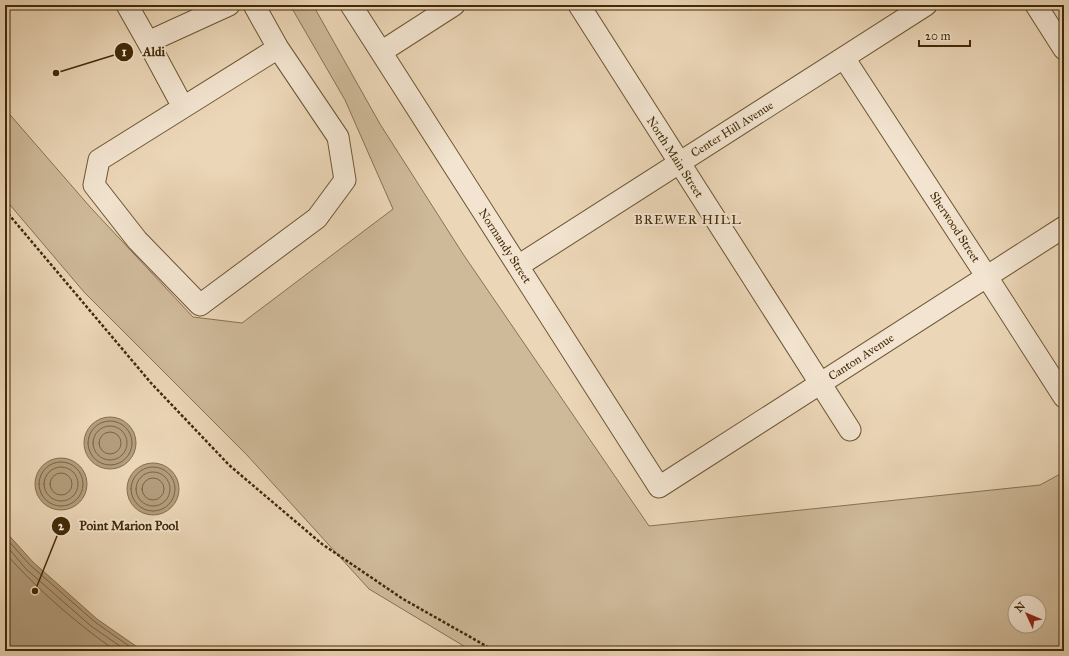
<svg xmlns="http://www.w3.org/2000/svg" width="1069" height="656" font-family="'IM FELL Great Primer',serif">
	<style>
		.green { fill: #ceb999; stroke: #887250; fill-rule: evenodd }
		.water { fill: #b29c7b; stroke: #856e4c }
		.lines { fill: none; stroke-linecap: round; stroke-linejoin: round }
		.shore { stroke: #7a6340; stroke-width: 1 }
		.minor-casing { stroke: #6c5532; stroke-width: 23 }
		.path { stroke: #422a06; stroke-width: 2.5; stroke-dasharray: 3 2; stroke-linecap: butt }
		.minor { stroke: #f2e4d0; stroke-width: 21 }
		.labels { text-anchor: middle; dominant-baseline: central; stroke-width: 4; stroke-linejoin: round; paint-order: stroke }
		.street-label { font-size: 12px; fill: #422a06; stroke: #f2e4d0 }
		.neighbourhood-label { font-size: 13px; letter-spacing: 1px; fill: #422a06; stroke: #f2e4d0 }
		.leader { fill: none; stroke: #422a06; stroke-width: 1.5 }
		.callout-dot { fill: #422a06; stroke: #f2e4d0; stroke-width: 1.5 }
		.mark-label { font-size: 12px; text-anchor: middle; font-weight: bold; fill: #fff }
		.callout-label { font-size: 13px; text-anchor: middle; font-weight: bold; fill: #422a06; stroke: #f2e4d0; stroke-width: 4; stroke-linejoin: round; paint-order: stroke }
	</style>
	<rect width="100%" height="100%" fill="#ebd6b7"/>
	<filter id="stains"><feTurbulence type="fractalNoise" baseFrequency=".005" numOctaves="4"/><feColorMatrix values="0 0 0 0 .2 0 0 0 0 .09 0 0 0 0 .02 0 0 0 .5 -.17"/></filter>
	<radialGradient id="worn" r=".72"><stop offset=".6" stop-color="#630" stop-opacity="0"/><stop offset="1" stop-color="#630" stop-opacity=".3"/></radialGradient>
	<!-- green -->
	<path class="green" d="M290 5H313L380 124 463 254 649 526 1040 485 1064 472V651H472L369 589 246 454 84 292 5 199V109L91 208 193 317 242 323 393 209 345 100ZM1015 602H1039V626H1015Z"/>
	<!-- water -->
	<path class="water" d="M84 443a26 26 0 1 1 52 0a26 26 0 1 1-52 0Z
		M35 484a26 26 0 1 1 52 0a26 26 0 1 1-52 0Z
		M127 489a26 26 0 1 1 52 0a26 26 0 1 1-52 0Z
		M5 531 33 562 97 619 143 651H5Z"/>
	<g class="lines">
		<!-- shore -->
		<path class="shore" d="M88 443a22 22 0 1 1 44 0a22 22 0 1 1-44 0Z
			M93 443a17 17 0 1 1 34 0a17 17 0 1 1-34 0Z
			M99 443a11 11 0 1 1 22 0a11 11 0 1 1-22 0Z
			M39 484a22 22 0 1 1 44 0a22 22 0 1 1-44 0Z
			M44 484a17 17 0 1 1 34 0a17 17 0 1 1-34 0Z
			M131 489a22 22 0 1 1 44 0a22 22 0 1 1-44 0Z
			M136 489a17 17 0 1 1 34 0a17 17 0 1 1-34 0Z
			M50 484a11 11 0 1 1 22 0a11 11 0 1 1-22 0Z
			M142 489a11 11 0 1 1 22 0a11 11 0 1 1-22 0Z
			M5 537 30 565 95 622 136 651
			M5 544 26 569 91 626 127 651
			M5 553C38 590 76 623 116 651"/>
		<defs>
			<path id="minor" d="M127 5 148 42 229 5
				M254 5 278 48 338 137 345 180 317 218 200 305 137 240 94 185 99 160 278 48
				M351 5 659 487 1064 227
				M579 5 850 430
				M1036 5 1064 49
				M148 42 183 107
				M381 52 454 5
				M844 58 987 277 1064 397
				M518 266 926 5"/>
		</defs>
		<!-- minor casing -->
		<use href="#minor" class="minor-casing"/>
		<!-- path -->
		<path class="path" d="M5 210 151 383 229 465 322 544 403 599 495 651"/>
		<!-- minor -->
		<use href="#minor" class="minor"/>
	</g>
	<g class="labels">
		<!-- street labels -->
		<g class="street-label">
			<text transform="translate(732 129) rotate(-32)">Center Hill Avenue</text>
			<text transform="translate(675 157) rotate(57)">North Main Street</text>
			<text transform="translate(955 227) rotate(57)">Sherwood Street</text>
			<text transform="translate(505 246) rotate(57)">Normandy Street</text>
			<text transform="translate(861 357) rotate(-33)">Canton Avenue</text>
		</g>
		<!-- neighbourhood labels -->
		<g class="neighbourhood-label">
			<text x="688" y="220">BREWER HILL</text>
		</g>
	</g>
	<!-- callouts -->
	<path class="leader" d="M56 73L124 52M35 591L61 526"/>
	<g class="callout-dot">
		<circle cx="56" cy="73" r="4"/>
		<circle cx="35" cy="591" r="4"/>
		<circle cx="124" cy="52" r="10"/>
		<circle cx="61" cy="526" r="10"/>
	</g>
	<g class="mark-label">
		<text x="124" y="56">1</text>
		<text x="61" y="530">2</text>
	</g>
	<g class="callout-label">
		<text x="154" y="56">Aldi</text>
		<text x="129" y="530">Point Marion Pool</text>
	</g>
	<!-- margin -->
	<rect width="1069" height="656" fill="none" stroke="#ebd6b7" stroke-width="20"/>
	<rect x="6" y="6" width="1057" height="644" fill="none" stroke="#422a06" stroke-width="2"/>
	<rect x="10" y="10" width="1049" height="636" fill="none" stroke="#422a06"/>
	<!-- north arrow -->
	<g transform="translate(1027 614) rotate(314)"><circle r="19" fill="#f2e4d0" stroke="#ac9a7f"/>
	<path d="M0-3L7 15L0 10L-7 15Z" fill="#8f2418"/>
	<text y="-6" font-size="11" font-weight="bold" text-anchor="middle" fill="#422a06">N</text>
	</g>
	<!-- scale -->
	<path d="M919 40v6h51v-6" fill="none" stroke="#422a06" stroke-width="2"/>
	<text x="925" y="40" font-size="12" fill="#422a06" stroke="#f2e4d0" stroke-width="3" paint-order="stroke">20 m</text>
	<rect width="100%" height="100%" filter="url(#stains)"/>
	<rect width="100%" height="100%" fill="url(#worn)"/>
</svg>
